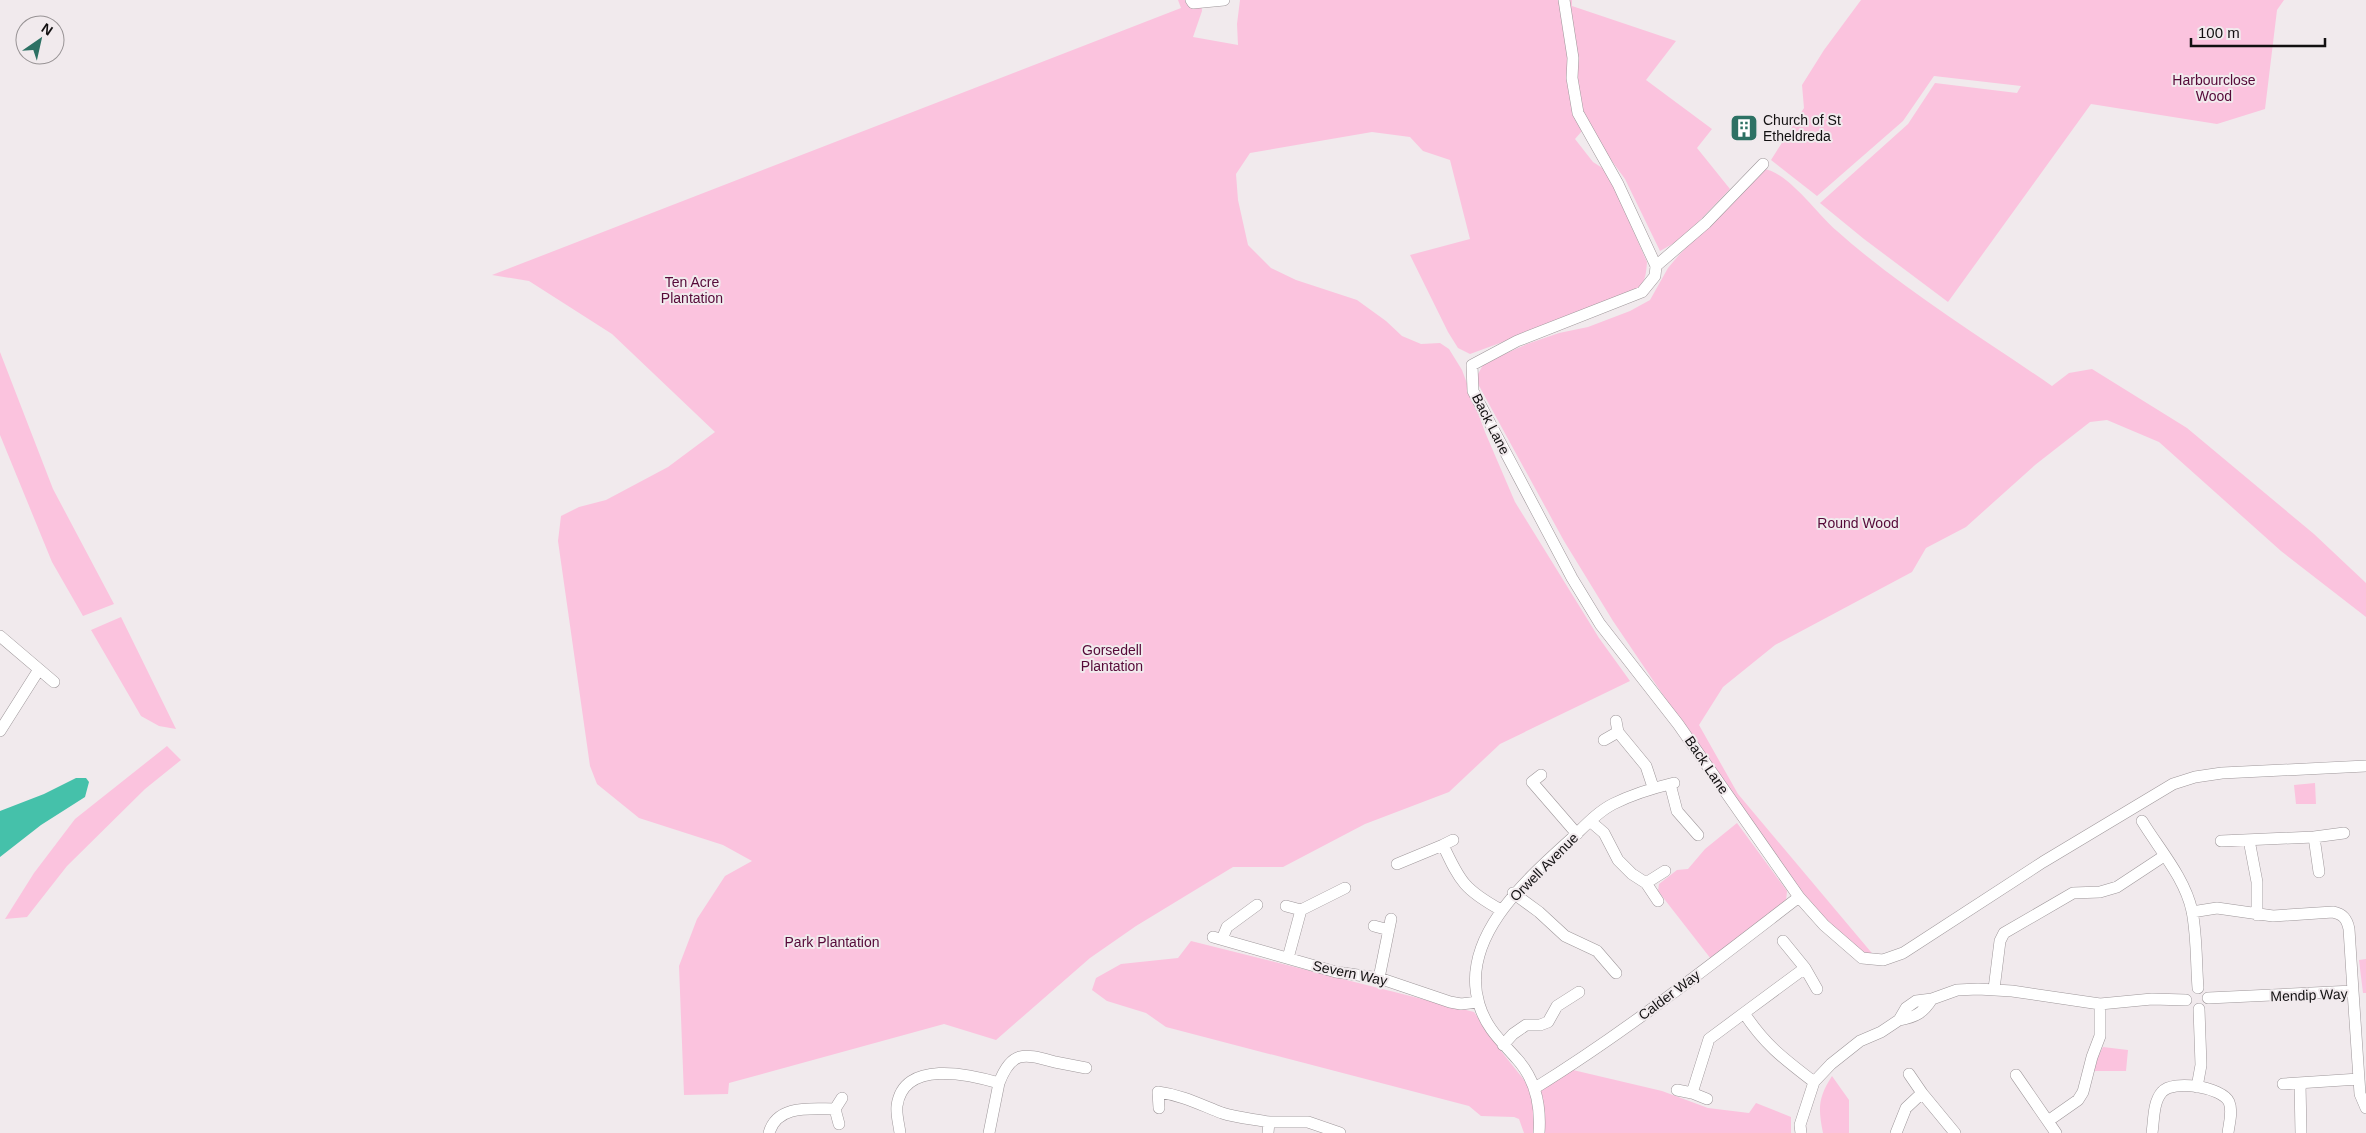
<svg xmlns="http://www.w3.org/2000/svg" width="2366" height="1133" font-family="Arial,sans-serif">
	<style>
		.green { fill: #fbc3de }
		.water { fill: #45c1aa }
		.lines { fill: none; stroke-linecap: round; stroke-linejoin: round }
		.minor-casing { stroke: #9e979a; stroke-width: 12 }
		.minor { stroke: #fff; stroke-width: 11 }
		.labels { text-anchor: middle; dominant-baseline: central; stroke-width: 4; stroke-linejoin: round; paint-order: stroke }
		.park-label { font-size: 14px; fill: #550938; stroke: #f1eaed }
		.poi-label { font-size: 14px; fill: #121011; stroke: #f1eaed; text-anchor: start }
		.street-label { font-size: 14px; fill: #121011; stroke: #f1eaed }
	</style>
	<rect width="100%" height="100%" fill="#f1eaed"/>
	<!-- green -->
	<path class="green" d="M1178 0H1201L1202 11 1193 37 1238 45 1237 24 1240 0H1572V6L1676 41 1646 80 1712 129 1697 148 1730 189 1683 238 1660 251 1625 179 1606 153 1589 123 1575 139 1593 162 1607 171 1647 262C1646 276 1645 284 1634 294L1470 354 1458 348 1448 332 1410 255 1470 239 1450 160 1423 151 1410 137 1372 132 1250 153 1236 174 1238 200 1248 245 1271 268 1296 280 1357 300 1386 321 1402 336 1421 344 1440 343 1449 349 1462 370 1485 432 1515 502 1599 638 1630 681 1500 744 1449 792 1365 824 1283 867H1233L1136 926 1090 958 996 1040 944 1024 729 1083 728 1094 684 1095 679 966 697 919 725 876 752 861 723 845 639 818 597 784 590 766 558 541 561 516 579 507 606 500 668 467 715 432 612 334 529 281 492 275 1181 8Z
		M1861 0H2284L2277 10 2265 109 2217 124 2091 104 1948 302 1864 239 1820 203 1908 124 1935 83 2017 93 2021 86 1934 76 1903 121 1817 196 1771 160 1804 108 1802 85 1824 50Z
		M1762 169C1786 169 1818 215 1837 231 1902 289 1981 337 2052 386L2069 373 2092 369 2187 428 2314 534 2366 583V617L2281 551 2159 442 2107 420 2090 422 2035 465 1966 527 1926 548 1912 572 1775 645 1723 687 1699 725 1738 794 1876 958H1870L1845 940 1799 892 1686 729 1613 621 1564 541 1478 384 1477 376 1484 363 1527 344 1559 333 1588 327 1630 311 1650 300 1668 268 1679 255Z
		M0 352 53 489 114 604 83 616 52 562 0 435Z
		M121 617 176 729 159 726 141 716 91 630Z
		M167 746 181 760 145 789 67 866 27 917 5 919 34 873 75 819Z
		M2315 783 2316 804H2296L2294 785Z
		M1737 823 1787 891 1786 902 1711 959 1658 891 1659 884 1677 870 1688 869 1705 849Z
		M1191 941 1474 1012 1501 1051 1529 1086 1573 1070 1662 1091 1708 1108 1749 1113 1756 1103 1791 1117V1133H1524L1519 1119 1514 1117 1481 1116 1469 1106 1166 1027 1146 1013 1107 1001 1092 990 1096 978 1121 964 1178 958Z
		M2366 959V993H2363L2359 960Z
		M2103 1047 2128 1050 2126 1071H2094L2095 1062Z
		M1832 1076 1849 1100V1133H1823C1818 1108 1818 1098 1832 1076Z"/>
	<!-- water -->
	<path class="water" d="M76 778H86L89 782 85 797 41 825 0 857V811L44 794Z"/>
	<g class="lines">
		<defs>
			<path id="minor" d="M1191 0 1193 3 1224 0
				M1564 0 1573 58 1572 78 1578 113 1618 184 1656 266 1655 276 1642 292 1517 341 1472 365 1473 391 1572 578 1600 624 1678 724 1799 897 1824 925 1862 958 1883 960 1903 953 2043 862 2173 784 2195 777 2222 773 2366 766
				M1656 266 1706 223 1763 164
				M0 636 54 682
				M1616 721 1618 732 1646 766 1653 787
				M0 731 38 671
				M1604 740 1618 732
				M1541 775 1532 782 1577 834
				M1670 784 1677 811 1698 835
				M1590 821 1604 833 1618 860 1632 874 1646 883 1658 901
				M2142 821C2159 849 2185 878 2192 911 2197 936 2196 963 2198 988
				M2314 837 2319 872
				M1453 840 1443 845C1460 882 1465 890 1501 910
				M2249 840 2257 882V915
				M2221 841 2314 837 2344 833
				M1397 864 1443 845
				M1646 883 1665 871
				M1513 893 1539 912 1565 936 1597 951 1616 973
				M1286 906 1301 910
				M2192 912 2217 908 2273 916 2333 912C2343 914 2347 919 2349 929L2353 991
				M1374 926 1389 930
				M1213 937 1336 972 1379 978 1450 1002 1461 1004 1478 1002
				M1222 939 1227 927 1257 905
				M1783 941 1805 968
				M1288 958 1301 910 1345 888
				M1379 978 1391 919
				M1994 989 2000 941 2004 933 2073 893 2100 892 2117 887 2164 856
				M2208 998 2353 991 2360 1094 2366 1108
				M1899 1020C1916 1017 1923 1013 1932 999
				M1503 1045 1513 1034 1526 1025H1540L1548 1022 1557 1006 1579 992
				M2016 1075 2056 1133
				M1814 1082C1784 1059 1765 1045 1744 1013L1805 968 1817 989
				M2300 1083 2301 1133
				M2283 1084 2359 1079
				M2197 1087 2201 1065 2199 1009
				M1535 1088C1627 1031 1713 963 1799 897
				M1677 1090 1692 1093
				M1922 1093 1955 1133
				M1707 1099 1692 1093 1709 1039 1744 1013
				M1159 1108 1158 1092C1182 1095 1201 1105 1222 1113 1237 1118 1254 1119 1269 1122L1268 1133
				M835 1109 842 1098
				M2048 1121 2078 1100 2083 1092 2092 1057 2100 1036V1004
				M1269 1122H1308L1340 1133
				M769 1133C777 1104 811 1109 835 1109L839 1124
				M900 1133C899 1124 896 1115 897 1106 903 1059 969 1074 999 1083 1012 1049 1025 1054 1055 1062 1065 1064 1076 1066 1086 1068
				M989 1133 999 1083
				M1539 1133C1541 1106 1536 1080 1517 1059 1501 1041 1486 1028 1479 1004 1459 938 1527 879 1570 840 1583 828 1597 812 1613 804 1633 794 1653 788 1674 783
				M1801 1133 1800 1125 1814 1082 1831 1064 1860 1041 1881 1032 1899 1020 1906 1008 1916 1001 1932 999 1957 990 1978 989 2012 991 2100 1004 2152 999 2186 1000
				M1896 1133 1906 1108 1922 1093 1909 1074
				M2152 1133C2154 1120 2153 1102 2162 1092 2173 1079 2222 1087 2229 1102 2233 1111 2229 1124 2228 1133"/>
		</defs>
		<!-- minor casing -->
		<use href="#minor" class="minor-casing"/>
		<!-- minor -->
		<use href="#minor" class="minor"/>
	</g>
	<!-- icons -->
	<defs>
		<symbol id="building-square" viewBox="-11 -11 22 22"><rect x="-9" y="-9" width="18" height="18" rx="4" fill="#2d7164" stroke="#f1eaed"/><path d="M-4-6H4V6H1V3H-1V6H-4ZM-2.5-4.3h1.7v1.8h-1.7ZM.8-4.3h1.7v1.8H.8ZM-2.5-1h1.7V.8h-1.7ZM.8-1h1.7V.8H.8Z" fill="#fff"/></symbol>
	</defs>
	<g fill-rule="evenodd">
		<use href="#building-square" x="1728" y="112" width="32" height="32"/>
	</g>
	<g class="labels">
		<!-- park labels -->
		<g class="park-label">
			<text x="2214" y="80">Harbourclose<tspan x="2214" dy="16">Wood</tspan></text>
			<text x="692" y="282">Ten Acre<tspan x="692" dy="16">Plantation</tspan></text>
			<text x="1858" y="523">Round Wood</text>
			<text x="1112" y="650">Gorsedell<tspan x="1112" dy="16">Plantation</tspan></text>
			<text x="832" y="942">Park Plantation</text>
		</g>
		<!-- poi labels -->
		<g class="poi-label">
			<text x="1763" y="120">Church of St<tspan x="1763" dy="16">Etheldreda</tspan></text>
		</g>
		<!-- street labels -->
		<g class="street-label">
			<text transform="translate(1491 424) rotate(63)">Back Lane</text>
			<text transform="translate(1707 765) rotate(56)">Back Lane</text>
			<text transform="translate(1544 867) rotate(-45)">Orwell Avenue</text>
			<text transform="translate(1350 973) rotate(12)">Severn Way</text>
			<text transform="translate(1669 995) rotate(-37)">Calder Way</text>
			<text transform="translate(2309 995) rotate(-2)">Mendip Way</text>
		</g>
	</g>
	<!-- north arrow -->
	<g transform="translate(40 40) rotate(34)"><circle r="24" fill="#f1eaed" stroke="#989395"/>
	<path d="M0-4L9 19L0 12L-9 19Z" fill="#2d7164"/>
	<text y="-8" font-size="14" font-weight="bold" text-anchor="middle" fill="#121011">N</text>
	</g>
	<!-- scale -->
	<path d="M2191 38v8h134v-8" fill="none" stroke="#121011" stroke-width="2.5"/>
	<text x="2198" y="38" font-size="15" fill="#121011" stroke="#f1eaed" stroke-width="4" paint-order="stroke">100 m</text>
</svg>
